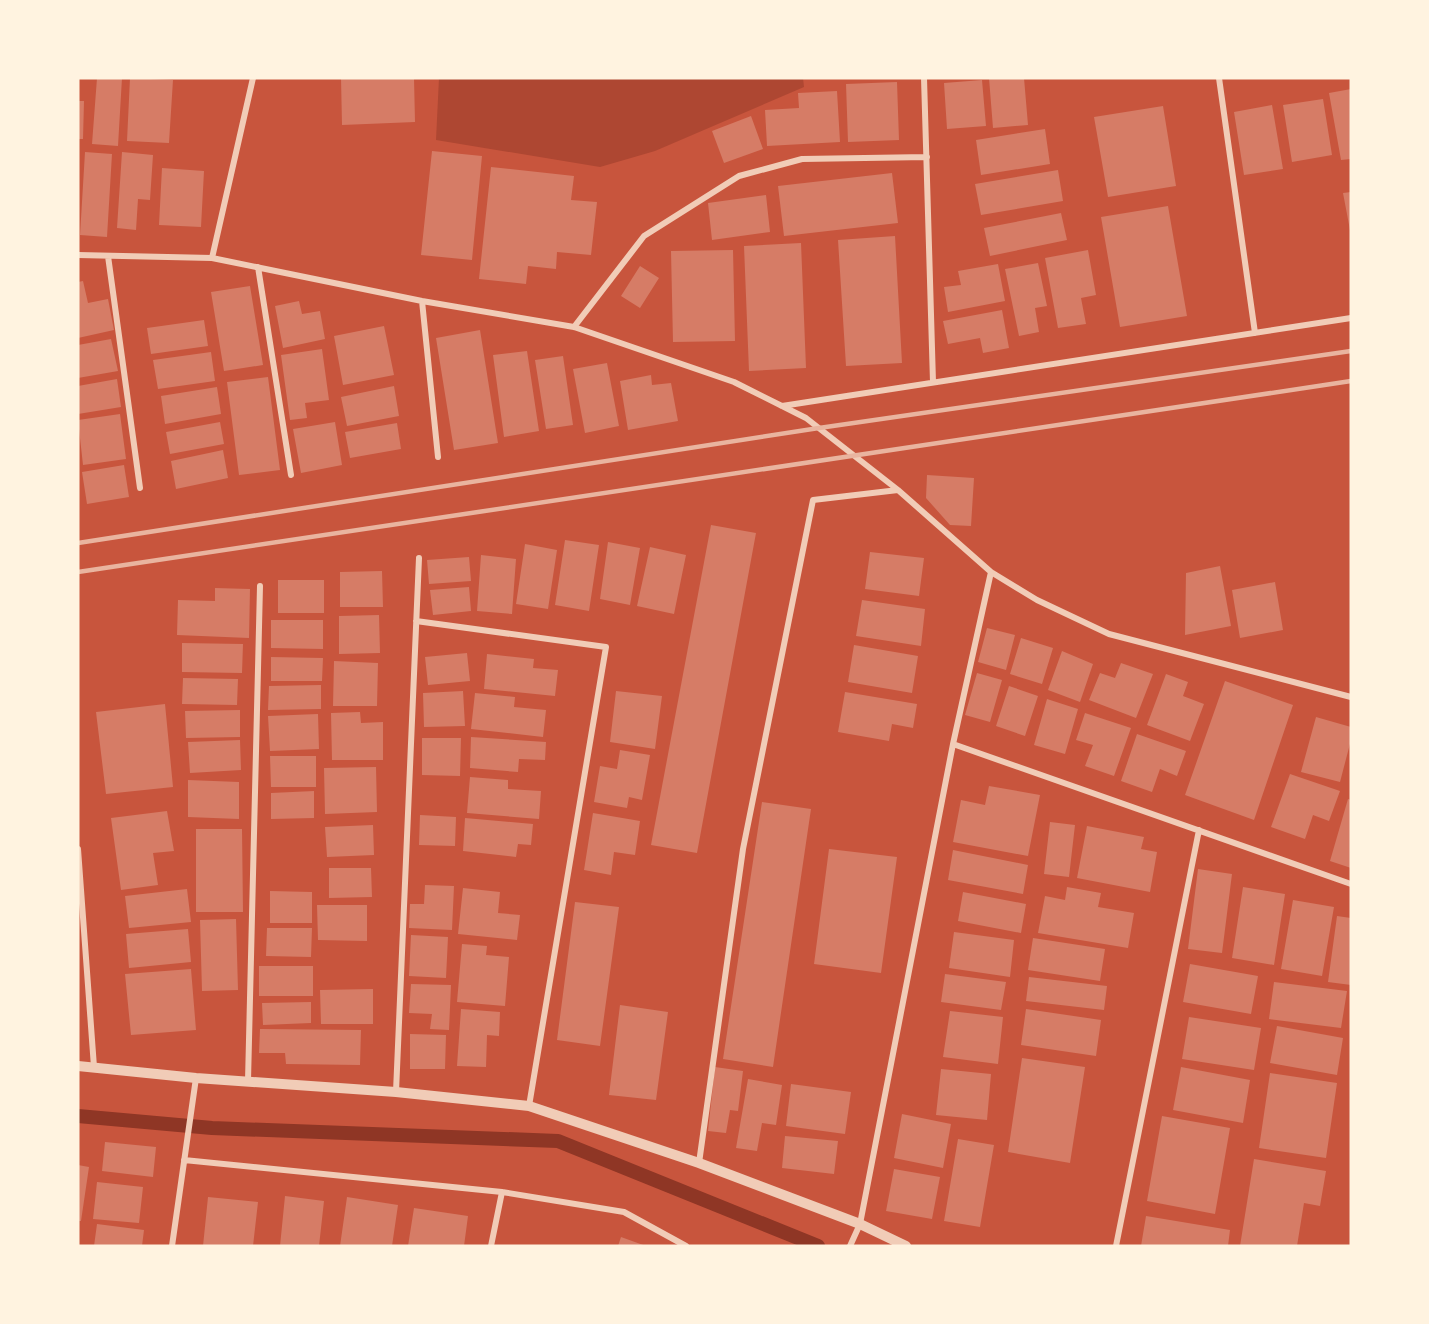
<svg xmlns="http://www.w3.org/2000/svg" width="1429" height="1324" font-family="Poppins,sans-serif">
	<style>
		.green { fill: #ae4732 }
		.lines { fill: none; stroke-linecap: round; stroke-linejoin: round }
		.stream { stroke: #8f3625; stroke-width: 14 }
		.building { fill: #d67c66 }
		.minor { stroke: #f1ccb7; stroke-width: 6 }
		.tertiary { stroke: #f1ccb7; stroke-width: 10 }
		.rail { stroke: #e9b49f; stroke-width: 4.5 }
	</style>
	<rect width="100%" height="100%" fill="#c8553d"/>
	<!-- green -->
	<path class="green" d="M439 78H803L804 87 655 151 600 167 436 140Z"/>
	<g class="lines">
		<!-- stream -->
		<path class="stream" d="M78 1116 212 1128 558 1141 818 1246"/>
	</g>
	<!-- building -->
	<path class="building" d="M97 78H122L118 146 92 144Z
		M130 78 173 80 169 143 127 141Z
		M341 78H414L415 122 342 125Z
		M989 78H1024L1028 125 993 128Z
		M982 80 986 126 947 129 944 83Z
		M897 82 899 140 848 142 846 84Z
		M1351 89V159L1341 160 1329 93Z
		M837 91 840 142 767 146 765 110 799 108 798 93Z
		M1323 99 1332 155 1292 162 1283 105Z
		M78 101H84L83 139H78Z
		M1272 105 1283 169 1244 175 1234 112Z
		M1163 106 1176 186 1108 197 1094 117Z
		M751 116 763 149 724 163 712 131Z
		M1045 129 1050 164 981 175 976 140Z
		M432 151 482 156 472 260 421 255Z
		M85 152 112 154 107 237 80 235Z
		M122 152 153 155 150 200 138 199 136 230 117 228Z
		M491 167 574 176 571 200 597 202 591 255 557 252 556 269 528 266 526 284 479 279Z
		M162 168 204 171 201 227 159 225Z
		M1058 170 1063 201 981 215 975 184Z
		M892 173 898 223 784 236 778 186Z
		M1351 192V230H1350L1343 193Z
		M766 195 770 232 712 240 708 203Z
		M1168 206 1187 316 1120 327 1101 217Z
		M1061 213 1067 240 990 256 984 228Z
		M895 236 902 363 846 366 838 240Z
		M801 243 806 368 749 371 744 246Z
		M733 250 735 341 673 342 671 251Z
		M1088 250 1096 295 1081 298 1086 324 1058 328 1045 258Z
		M1038 263 1047 306 1035 308 1039 332 1019 336 1005 269Z
		M998 264 1005 301 948 312 944 287 961 285 958 271Z
		M640 266 659 278 640 308 621 296Z
		M83 281 88 303 108 299 114 330 78 338V282Z
		M250 286 263 365 224 371 211 292Z
		M299 301 302 314 320 311 325 339 283 348 275 306Z
		M1002 310 1009 348 983 353 980 338 948 344 943 321Z
		M204 320 208 346 151 354 147 328Z
		M384 326 394 375 343 385 334 336Z
		M480 330 498 443 454 450 436 338Z
		M111 339 118 371 78 378V345Z
		M322 349 329 400 305 403 307 418 290 420 281 355Z
		M527 351 539 431 504 437 493 355Z
		M211 352 215 381 158 389 153 360Z
		M563 356 573 425 546 429 535 360Z
		M607 363 619 426 585 433 573 369Z
		M651 375 652 385 671 383 678 421 628 430 620 381Z
		M268 377 280 470 239 475 227 382Z
		M117 379 121 407 78 414V386Z
		M394 386 399 416 347 426 341 397Z
		M217 387 221 414 165 424 161 396Z
		M120 414 126 459 83 465 78 420Z
		M220 422 224 444 170 454 166 432Z
		M335 422 342 465 301 473 293 429Z
		M397 423 401 449 350 458 345 432Z
		M223 450 228 478 176 489 171 461Z
		M124 465 129 497 87 504 82 472Z
		M927 475 974 478 971 526 950 525 926 498Z
		M711 525 756 533 697 853 651 845Z
		M565 540 599 545 589 611 555 605Z
		M608 542 640 548 630 605 600 599Z
		M525 544 557 550 548 609 516 604Z
		M650 547 686 555 674 614 637 606Z
		M870 552 924 558 919 596 865 589Z
		M481 555 516 559 512 614 477 611Z
		M469 557 471 581 429 584 427 560Z
		M1220 566 1231 626 1185 635 1186 573Z
		M382 571 383 607H340V572Z
		M278 580H324V613H278Z
		M1275 582 1283 630 1240 638 1232 590Z
		M469 587 471 611 433 615 430 590Z
		M215 588 250 589 249 638 177 635 178 600 215 601Z
		M862 600 925 609 921 646 856 636Z
		M379 615 380 653 339 654V616Z
		M271 620H323V649L271 648Z
		M987 628 1015 635 1006 670 978 662Z
		M1021 638 1053 648 1042 684 1010 674Z
		M182 643 243 644 242 673 182 672Z
		M854 645 918 656 912 693 848 682Z
		M1062 651 1093 664 1080 702 1048 690Z
		M467 653 470 681 428 685 425 657Z
		M487 654 534 659 533 668 558 670 555 696 484 689Z
		M271 657 323 658 322 681H271Z
		M334 661 378 663 377 706H333Z
		M1121 663 1153 674 1136 718 1089 700 1100 673 1115 678Z
		M977 673 1002 680 990 722 965 715Z
		M1166 674 1188 682 1183 696 1204 704 1190 741 1147 725Z
		M183 678 238 679 237 705 182 704Z
		M1225 681 1293 705 1254 820 1185 795Z
		M321 685V709L268 710 269 686Z
		M1009 686 1038 696 1025 736 996 726Z
		M463 691 465 726 424 727 423 693Z
		M616 691 662 696 655 749 610 742Z
		M845 692 917 704 913 728 892 724 889 741 838 732Z
		M475 693 515 697 514 707 546 710 543 737 471 729Z
		M1047 699 1078 709 1065 754 1034 745Z
		M165 704 173 787 106 794 96 712Z
		M240 710V737L186 738 185 711Z
		M360 712 361 723 383 722V760H332L331 713Z
		M1085 713 1131 728 1114 776 1085 766 1093 745 1076 740Z
		M318 714 319 749 270 751 268 716Z
		M1316 717 1351 727V740L1340 782 1301 772Z
		M1137 734 1186 751 1177 776 1160 769 1152 792 1121 781Z
		M471 737 546 742 545 760 519 759 518 772 470 768Z
		M422 738H461L460 776 422 775Z
		M240 740 241 770 190 773 188 742Z
		M620 750 650 755 642 800 629 797 627 808 594 802 600 766 617 769Z
		M270 756H316V787H271Z
		M376 767 377 812 325 814 324 768Z
		M1290 774 1340 791 1329 821 1313 815 1305 839 1271 827Z
		M470 777 508 780V789L541 791 539 819 467 813Z
		M188 780 239 782V819L188 817Z
		M989 786 1040 795 1028 856 953 842 961 800 985 805Z
		M314 791V818L271 819V793Z
		M1348 799 1351 800V868L1330 861Z
		M762 802 811 809 773 1067 723 1059Z
		M167 811 174 851 153 853 158 885 121 890 111 818Z
		M593 813 640 821 635 855 614 852 611 875 584 870Z
		M420 815 456 817 455 846 419 845Z
		M465 818 533 824 531 845 518 844 516 857 463 851Z
		M1050 822 1075 825 1069 877 1044 874Z
		M373 825 374 855 327 857 325 827Z
		M1087 826 1144 837 1141 849 1157 852 1150 892 1077 878Z
		M196 829H242L243 912H196Z
		M829 849 897 857 881 973 814 964Z
		M953 850 1028 865 1023 894 948 880Z
		M329 868H371L372 897 329 898Z
		M1198 869 1232 874 1222 953 1188 949Z
		M425 885 454 886 452 930 409 928 410 904H424Z
		M1067 887 1101 893 1098 907 1134 913 1128 948 1038 933 1045 896 1065 900Z
		M1243 887 1285 894 1274 965 1232 958Z
		M463 888 500 892 498 913 520 915 517 940 458 934Z
		M187 889 191 922 129 928 125 896Z
		M270 891 312 892V923H270Z
		M963 892 1026 904 1021 933 958 921Z
		M1293 900 1334 907 1322 976 1281 969Z
		M575 902 619 907 600 1046 557 1040Z
		M317 905H367V941L318 940Z
		M1337 916 1351 918V985L1328 982Z
		M236 919 238 990 202 991 200 920Z
		M267 928H312L311 957 266 956Z
		M188 929 191 962 129 968 126 934Z
		M954 932 1014 940 1010 977 949 968Z
		M411 935 448 937 446 978 409 976Z
		M1033 938 1105 949 1100 981 1028 970Z
		M462 944 487 946 486 955 509 957 505 1006 457 1002Z
		M1190 964 1258 976 1251 1014 1183 1002Z
		M259 966H313V996H259Z
		M191 969 196 1030 131 1035 125 974Z
		M945 974 1006 982 1001 1010 941 1002Z
		M1029 977 1107 986 1104 1010 1026 1001Z
		M1274 982 1347 991 1341 1028 1269 1019Z
		M411 984 451 985 449 1030 430 1029 432 1014 409 1013Z
		M373 989V1024H321L320 990Z
		M311 1002V1023L263 1025 262 1003Z
		M620 1005 668 1012 656 1100 609 1095Z
		M461 1009 500 1012 499 1036 487 1035 486 1067 457 1066Z
		M1026 1009 1101 1020 1096 1056 1021 1045Z
		M950 1011 1003 1017 998 1064 943 1057Z
		M1189 1017 1261 1028 1254 1070 1182 1059Z
		M1277 1026 1343 1038 1337 1075 1270 1063Z
		M260 1029 361 1030 360 1065 286 1064 285 1053H259Z
		M410 1034 446 1035 445 1069H410Z
		M1022 1058 1085 1067 1070 1163 1008 1152Z
		M715 1067 743 1071 738 1111 730 1110 726 1133 708 1131Z
		M1181 1067 1250 1080 1243 1123 1173 1110Z
		M941 1069 991 1074 987 1120 936 1115Z
		M1270 1073 1337 1083 1326 1158 1259 1148Z
		M748 1079 782 1085 776 1125 762 1123 757 1151 736 1148Z
		M791 1084 851 1092 845 1134 786 1126Z
		M902 1114 951 1124 943 1168 894 1158Z
		M1162 1116 1230 1128 1215 1214 1147 1201Z
		M785 1136 838 1141 834 1174 782 1168Z
		M958 1139 994 1145 980 1227 944 1221Z
		M105 1142 156 1147 153 1177 102 1171Z
		M1254 1159 1326 1171 1320 1206 1304 1203 1297 1246H1240Z
		M78 1165 89 1167 81 1221H78Z
		M894 1169 940 1177 932 1219 886 1211Z
		M97 1182 143 1187 139 1223 93 1219Z
		M285 1196 324 1201 319 1246H280Z
		M208 1197 258 1202 253 1246H203Z
		M347 1197 398 1205 392 1246H340Z
		M414 1208 468 1216 464 1246H408Z
		M1146 1216 1230 1230 1228 1246H1141Z
		M97 1224 144 1230 142 1246H94Z
		M621 1237 646 1246H618Z"/>
	<g class="lines">
		<!-- minor -->
		<path class="minor" d="M924 78 933 382
			M1219 78 1255 333
			M78 255 212 258 422 301 574 327 734 382 806 418 898 490 991 572 1037 600 1109 634 1351 697
			M108 256 140 488
			M212 258 253 78
			M258 267 291 475
			M422 301 438 457
			M574 327 644 236 739 176 802 159 927 157
			M782 406 1351 318
			M416 621 606 647 529 1106
			M953 744 1351 884
			M78 849 94 1067
			M248 1081 260 586
			M396 1092 419 558
			M184 1160 502 1192 624 1212 686 1246
			M699 1163 743 849 813 500 898 490
			M172 1246 196 1078
			M491 1246 502 1192
			M850 1246 860 1224 953 744 991 572
			M1116 1246 1199 830"/>
		<!-- tertiary -->
		<path class="tertiary" d="M78 1066 196 1078 396 1092 529 1106 699 1163 860 1224 906 1246"/>
		<!-- rail -->
		<path class="rail" d="M78 543 819 428 1351 351
			M78 572 1351 381"/>
	</g>
	<!-- border -->
	<rect width="1429" height="1324" fill="none" stroke="#fff3e0" stroke-width="159"/>
</svg>
